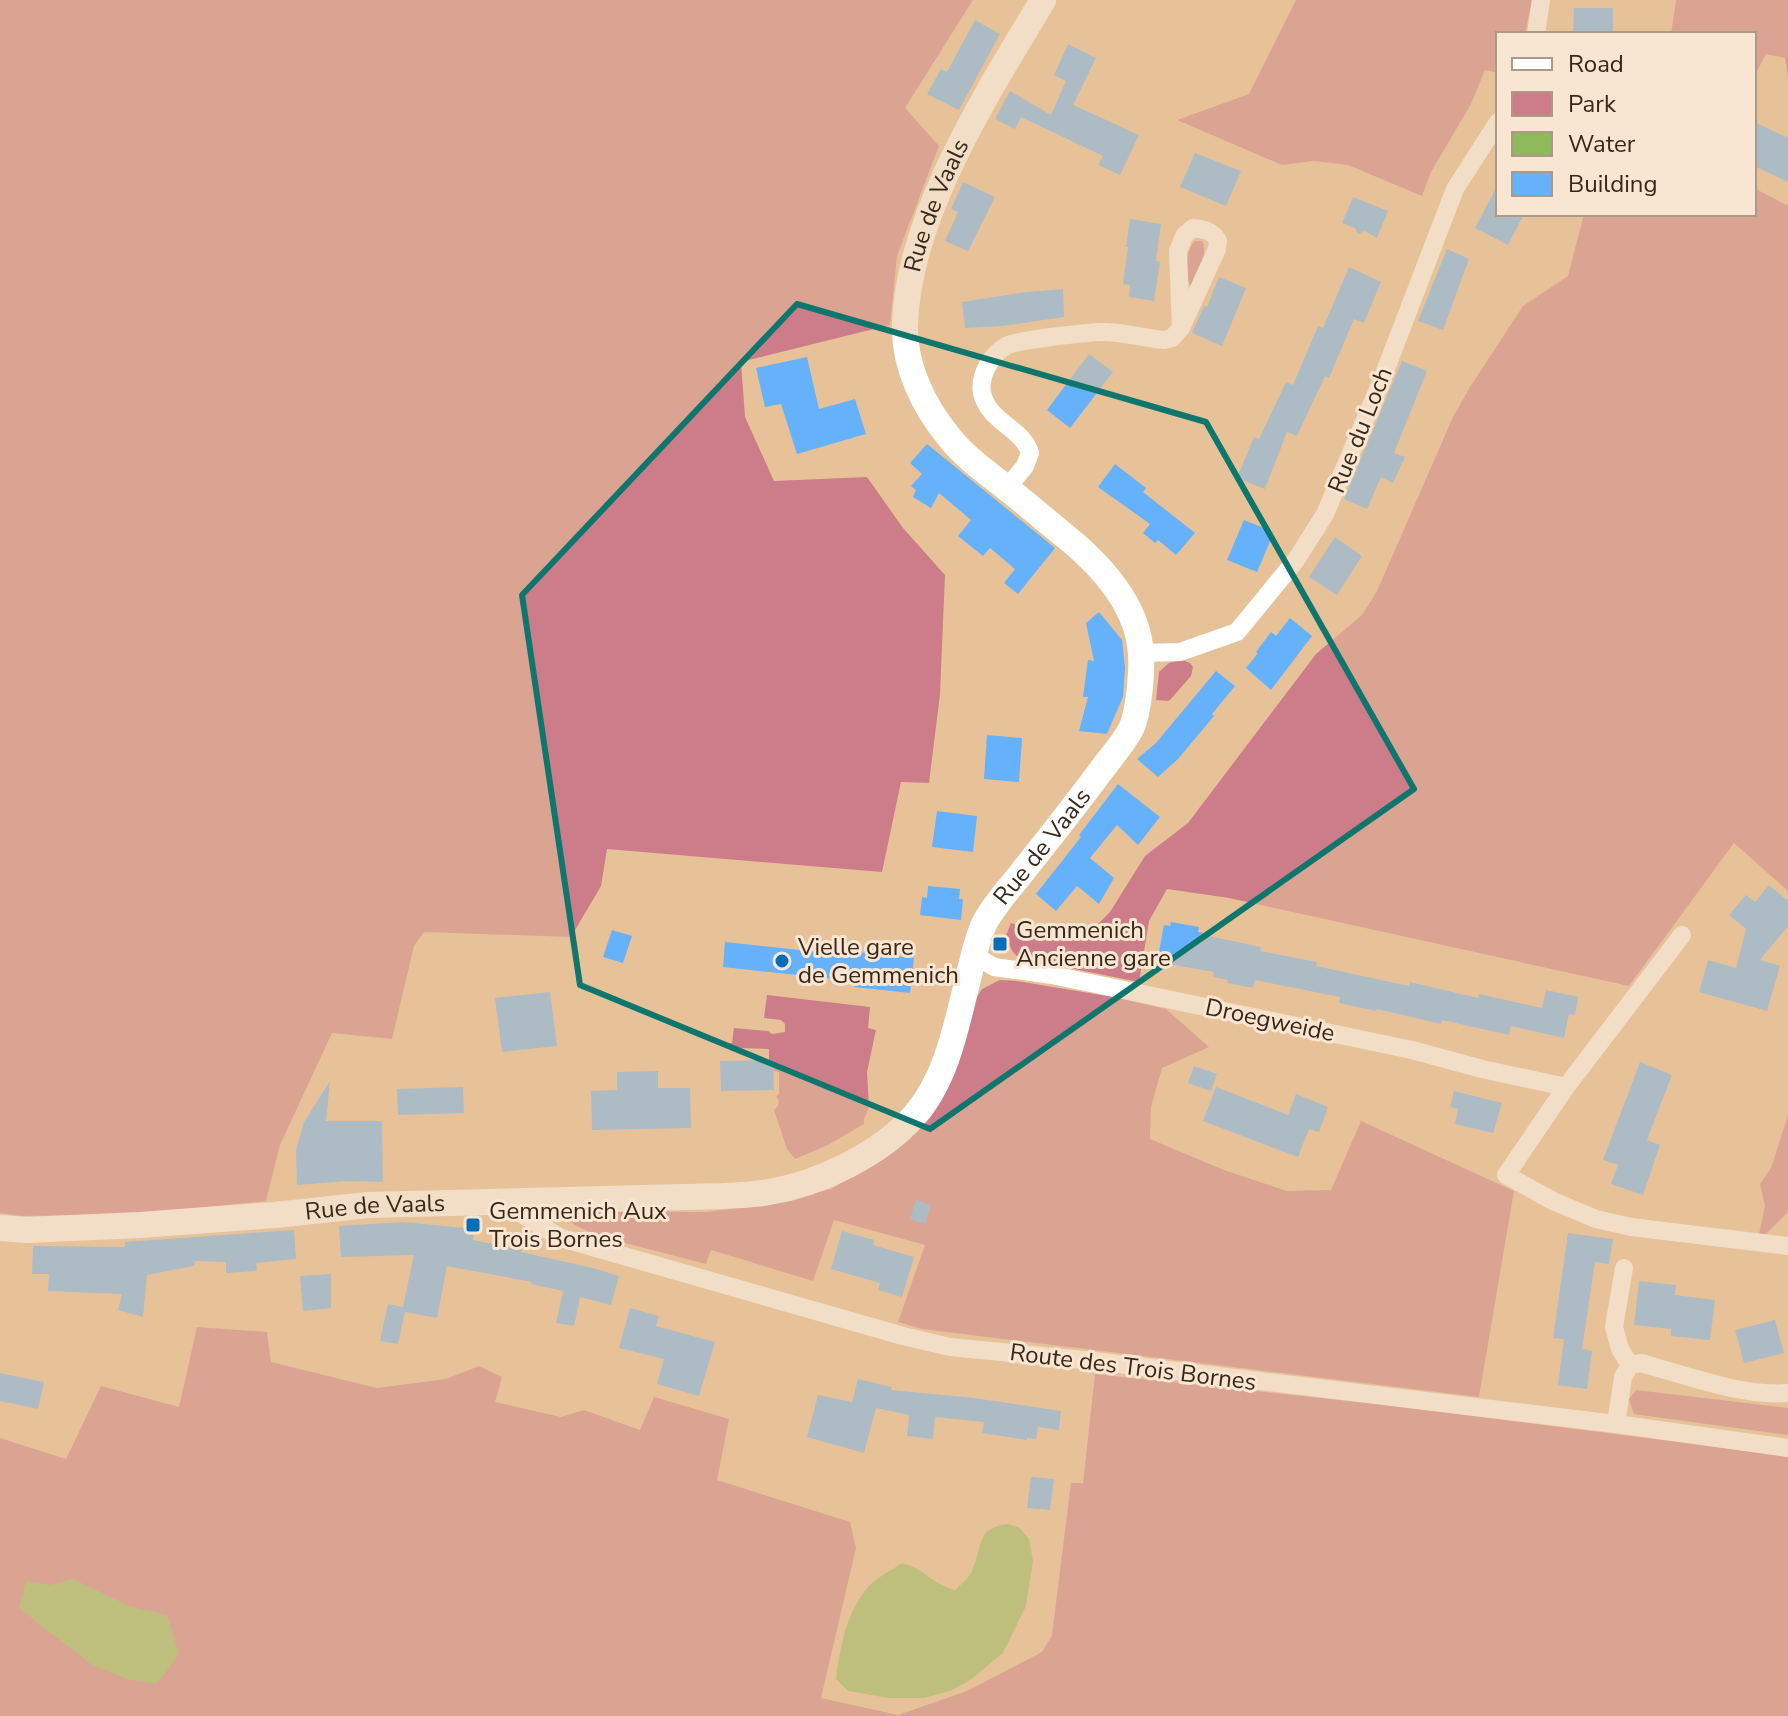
<svg xmlns="http://www.w3.org/2000/svg" width="1788" height="1716" font-family="'Nunito Sans',sans-serif">
	<style>
		.green { fill: #cd7d8a }
		.water { fill: #8fba5c }
		.building { fill: #66b1fb }
		.lines { fill: none; stroke-linecap: round; stroke-linejoin: round }
		.street { stroke: #fff; stroke-width: 18 }
		.secondary { stroke: #fff; stroke-width: 26 }
		.marked { fill: none; stroke: #0f766e; stroke-width: 6; stroke-linejoin: round }
		.poi-dot { fill: #066db9; stroke: #f9e6d2; stroke-width: 3 }
		.labels { text-anchor: middle; dominant-baseline: central; stroke-width: 6; stroke-linejoin: round; paint-order: stroke }
		.street-label { font-size: 24px; fill: #372818; stroke: #f9e6d2 }
		.poi-label { font-size: 24px; fill: #372818; stroke: #f9e6d2; text-anchor: start }
	</style>
	<rect width="100%" height="100%" fill="#e7c299"/>
	<!-- green -->
	<path class="green" d="M0 0H973L905 108 939 146 897 256 890 325 741 362 745 417 774 481 867 477 903 528 945 575 940 694 929 783 901 782 882 872 607 849 601 886 571 937 424 932 414 946 392 1039 332 1033 280 1145 266 1201 138 1214 21 1216 0 1213Z
		M1296 0H1532L1525 34H1498V73L1485 70 1471 104 1431 172 1422 196 1348 165 1314 161 1282 165 1177 120 1249 94Z
		M1676 0H1788V79L1785 58 1766 54 1754 77V34H1671Z
		M1754 188 1788 206V891L1734 843 1629 986 1229 898 1167 889 1149 921 1139 982 1019 958 1013 952 1005 938 1011 923 1050 937 1067 938 1088 932 1100 922 1110 912 1145 856 1188 823 1316 654 1362 615 1377 591 1453 417 1470 387 1523 306 1568 276 1584 214H1754Z
		M1195 241H1202C1209 255 1197 274 1191 288 1185 273 1184 253 1195 241Z
		M1182 660 1190 663 1193 667 1191 676 1170 700 1168 701 1156 700 1159 672 1169 663Z
		M1000 980 1017 981 1113 997 1166 1009 1209 1047 1162 1068 1151 1107 1150 1139 1224 1170 1287 1191 1331 1190 1361 1121 1514 1191 1479 1397 922 1329 898 1322 925 1245 834 1220 813 1281 711 1250 706 1264 602 1237 574 1225 569 1217 575 1211 707 1212 774 1203 831 1189 875 1164 972 1004 982 989Z
		M767 995 870 1007 868 1028 876 1030 867 1072 869 1107 864 1119V1124L828 1145 795 1159 787 1149 774 1110 778 1106 779 1100 776 1097 779 1094V1072L774 1071 773 1060H769V1049L740 1048 739 1051H730V1043H732L734 1028 768 1031 772 1034 785 1032V1024L781 1020 764 1018Z
		M1788 1115V1212L1766 1234H1759L1765 1206 1760 1184 1771 1168Z
		M197 1327 267 1332 271 1362 377 1388 446 1379 479 1366 502 1377 495 1402 561 1417 584 1410 640 1430 654 1397 729 1419 717 1480 850 1522 856 1548 821 1698 898 1715 967 1691 1042 1652 1052 1635 1071 1483H1083L1095 1374 1377 1404 1788 1456V1716H0V1438L66 1459 101 1386 179 1407Z
		M1636 1390 1788 1408V1435L1634 1414 1629 1399Z"/>
	<!-- water -->
	<path class="water" d="M1008 1524 1020 1528 1029 1539 1033 1561 1026 1606 1003 1653 969 1681 950 1691 924 1698H888L848 1691 836 1679C840 1647 847 1609 870 1585 879 1576 892 1570 902 1563 926 1569 931 1584 955 1590 961 1584 969 1578 972 1571 983 1547 975 1528 1008 1524Z
		M73 1579 129 1606 167 1615 179 1654 157 1684 127 1679 92 1665 19 1608 26 1581 50 1585Z"/>
	<!-- building -->
	<path class="building" d="M1574 8H1613V34H1573Z
		M975 20 1000 34 959 110 927 94 941 69 947 72Z
		M1068 44 1096 58 1073 105 1139 135 1120 175 1098 165 1103 156 1021 117 1015 129 995 119 1010 91 1051 115 1066 81 1054 75Z
		M1754 122 1788 138V182L1754 166Z
		M1195 153 1241 171 1226 206 1180 187Z
		M963 182 995 197 968 251 945 241 958 212 951 209Z
		M1498 184V214H1524L1508 245 1475 228Z
		M1353 197 1388 211 1377 238 1365 231 1358 234 1355 228 1342 223Z
		M1130 219 1161 224 1156 261 1160 262 1154 301 1129 297 1130 285 1123 284 1128 247H1126Z
		M1447 249 1469 259 1443 330 1418 321Z
		M1349 267 1381 282 1364 323 1354 319 1329 378 1325 376 1297 436 1287 432 1265 489 1237 478 1254 437 1259 439 1286 382 1293 385 1318 326 1323 328Z
		M1219 277 1246 288 1222 346 1192 333 1204 306 1207 307Z
		M1063 289 1064 317 1002 326 965 328 962 302 1026 292Z
		M1089 354 1113 372 1070 428 1047 410Z
		M807 357 819 409 855 399 866 434 797 454 781 404 765 407 756 368Z
		M1402 361 1427 371 1394 453 1405 457 1393 483 1381 477 1367 509 1344 499Z
		M927 444 1055 548 1018 594 1004 583 1015 569 990 548 983 556 958 536 971 520 939 493 931 508 913 497 916 490 911 486 922 474 910 463Z
		M1115 464 1146 488 1143 492 1195 533 1176 555 1158 540 1155 543 1143 533 1150 524 1098 487Z
		M1244 520 1274 532 1257 572 1227 560Z
		M1335 537 1362 556 1337 595 1309 577Z
		M1099 612 1122 640 1125 668 1123 697 1107 734 1079 731 1088 697H1083L1088 660 1094 661 1086 623Z
		M1290 618 1312 636 1271 690 1246 668 1258 653 1256 652 1271 632 1276 636Z
		M1216 671 1235 686 1212 714 1214 716 1178 759 1158 777 1137 759 1156 743Z
		M987 735 1022 738 1019 782 984 779Z
		M1118 784 1160 817 1138 845 1117 825 1090 858 1114 878 1099 904 1077 886 1056 911 1036 894 1081 837 1079 835Z
		M937 811 977 816 973 852 932 847Z
		M1769 885 1788 901V926L1760 960 1780 966 1767 1011 1699 992 1708 960 1736 968 1746 929 1729 915 1746 895 1755 902Z
		M928 886 960 889 959 899H963L961 920 920 915 922 897 927 898Z
		M1171 922 1199 927 1198 932 1204 933V935L1261 947 1260 951 1317 962 1316 966 1409 986 1410 982 1478 998 1479 994 1542 1008 1546 990 1578 997 1575 1015 1569 1014 1564 1038 1511 1026 1509 1035 1442 1020 1441 1024 1377 1009 1376 1011 1339 1003 1340 997 1255 980 1253 988 1227 983 1228 980 1213 977 1214 972 1168 964 1169 959 1158 957 1164 925 1170 926Z
		M612 930 632 936 623 963 603 957Z
		M725 942 857 956V952L914 958 910 993 854 987V981L723 967Z
		M550 992 557 1046 502 1052 495 998Z
		M773 1060 774 1090 721 1091 720 1061Z
		M1640 1062 1672 1075 1647 1140 1660 1145 1643 1195 1611 1184 1618 1165 1603 1160Z
		M1194 1066 1217 1074 1211 1091 1188 1083Z
		M658 1071V1088H690L691 1128 592 1130 591 1091 617 1090V1072Z
		M330 1081 326 1121H382L383 1182 347 1181 297 1185 296 1150 304 1122Z
		M463 1087 464 1113 398 1115 397 1089Z
		M1216 1087 1288 1115 1296 1094 1328 1107 1319 1132 1309 1129 1298 1157 1203 1121Z
		M1454 1091 1502 1103 1493 1133 1455 1124 1458 1109 1450 1107Z
		M916 1200 931 1205 925 1224 910 1219Z
		M404 1222 474 1229 473 1240 522 1250 521 1252 593 1268 619 1276 611 1305 580 1297 574 1326 556 1323 563 1291 531 1284 532 1282 447 1266 437 1318 405 1312 398 1344 380 1341 388 1304 403 1307 414 1255 341 1257 339 1226Z
		M294 1230 296 1259 256 1263 257 1271 226 1273V1262L195 1261 194 1266 147 1275 143 1317 118 1310 122 1294 48 1291 49 1274H32L33 1246 125 1247V1242Z
		M842 1231 874 1240 873 1245 914 1257 902 1297 878 1290 880 1283 831 1269Z
		M1568 1233 1613 1239 1609 1264 1595 1262 1582 1349 1592 1351 1587 1389 1558 1385 1564 1339 1553 1338Z
		M331 1274V1308L303 1311 300 1276Z
		M1639 1281 1676 1285 1675 1295 1715 1300 1710 1340 1671 1336V1329L1634 1325Z
		M630 1308 659 1316 656 1326 715 1342 699 1396 657 1384 664 1359 619 1348Z
		M1775 1320 1784 1353 1744 1363 1735 1330Z
		M0 1373 44 1382 38 1409 0 1401Z
		M858 1379 892 1387 891 1390 974 1398 1061 1411 1059 1430 1038 1427 1036 1439 1027 1438V1440L982 1433 984 1422 935 1417 933 1439 907 1436 909 1415 876 1408 864 1453 807 1437 818 1395 852 1402Z
		M1031 1477 1054 1479 1050 1510 1027 1508Z"/>
	<g class="lines">
		<!-- street -->
		<path class="street" d="M1536 34 1541 0
			M1007 488 1025 466 1030 453C1023 428 989 423 982 393 979 375 991 355 1006 346 1016 340 1089 332 1103 332 1123 332 1144 338 1164 340L1172 338 1181 328 1217 249 1218 241C1213 231 1204 229 1193 228L1184 236 1178 251 1181 328
			M1141 653 1180 652 1237 632 1296 560 1325 514 1379 387 1455 189 1498 122
			M1682 935 1566 1087 1506 1175 1553 1201 1596 1219 1631 1227 1788 1246
			M974 955 994 967 1052 975 1412 1050 1482 1069 1566 1087
			M502 1202 561 1238 903 1336 950 1347 1094 1361 1616 1424 1788 1448
			M1624 1268 1614 1327 1620 1349 1630 1365
			M1616 1424 1623 1377 1630 1365 1641 1363C1685 1375 1743 1397 1788 1393"/>
		<!-- secondary -->
		<path class="secondary" id="s1" d="M0 1228 26 1230 140 1225 275 1215 368 1205 723 1196C738 1195 754 1195 769 1192 819 1184 881 1154 915 1115 948 1077 957 1022 969 975 973 958 977 939 984 924 993 906 1008 890 1020 875 1047 841 1074 807 1100 772 1110 758 1123 744 1131 729 1139 712 1142 673 1141 654 1138 605 1101 565 1065 536 1043 518 1022 500 1000 483 982 469 963 455 949 437 924 407 904 366 905 326 907 217 988 92 1043 0"/>
	</g>
	<!-- marked area -->
	<path d="M0 0H1788V1716H0ZM797 304 1206 422 1414 789 930 1129 580 985 522 595Z" fill="#e7c299" fill-opacity=".55" fill-rule="evenodd"/>
	<path class="marked" d="M797 304 1206 422 1414 789 930 1129 580 985 522 595Z"/>
	<!-- markers -->
	<g class="poi-dot">
		<rect x="992" y="936" width="16" height="16" rx="4"/>
		<circle cx="782" cy="961" r="8"/>
		<rect x="465" y="1217" width="16" height="16" rx="4"/>
	</g>
	<g class="labels">
		<!-- street labels -->
		<g class="street-label">
			<text stroke="none"><textPath href="#s1" startOffset="2008">Rue de Vaals</textPath></text>
			<text transform="translate(1360 430) rotate(-68)">Rue du Loch</text>
			<text stroke="none"><textPath href="#s1" startOffset="1240">Rue de Vaals</textPath></text>
			<text transform="translate(1270 1020) rotate(12)">Droegweide</text>
			<text stroke="none"><textPath href="#s1" startOffset="376">Rue de Vaals</textPath></text>
			<text transform="translate(1133 1367) rotate(7)">Route des Trois Bornes</text>
		</g>
		<!-- poi labels -->
		<g class="poi-label">
			<text x="1016" y="930">Gemmenich<tspan x="1016" dy="28">Ancienne gare</tspan></text>
			<text x="798" y="947">Vielle gare<tspan x="798" dy="28">de Gemmenich</tspan></text>
			<text x="489" y="1211">Gemmenich Aux<tspan x="489" dy="28">Trois Bornes</tspan></text>
		</g>
	</g>
	<!-- legend -->
	<rect x="1496" y="32" width="260" height="184" fill="#f9e6d2" stroke="#ab9a88" stroke-width="2"/>
	<rect x="1512" y="58" width="40" height="12" fill="#ffffff" stroke="#ab9a88" stroke-width="2"/>
	<text x="1568" y="72" font-size="24" fill="#372818">Road</text>
	<rect x="1512" y="92" width="40" height="24" fill="#cd7d8a" stroke="#ab9a88" stroke-width="2"/>
	<text x="1568" y="112" font-size="24" fill="#372818">Park</text>
	<rect x="1512" y="132" width="40" height="24" fill="#8fba5c" stroke="#ab9a88" stroke-width="2"/>
	<text x="1568" y="152" font-size="24" fill="#372818">Water</text>
	<rect x="1512" y="172" width="40" height="24" fill="#66b1fb" stroke="#ab9a88" stroke-width="2"/>
	<text x="1568" y="192" font-size="24" fill="#372818">Building</text>
</svg>
